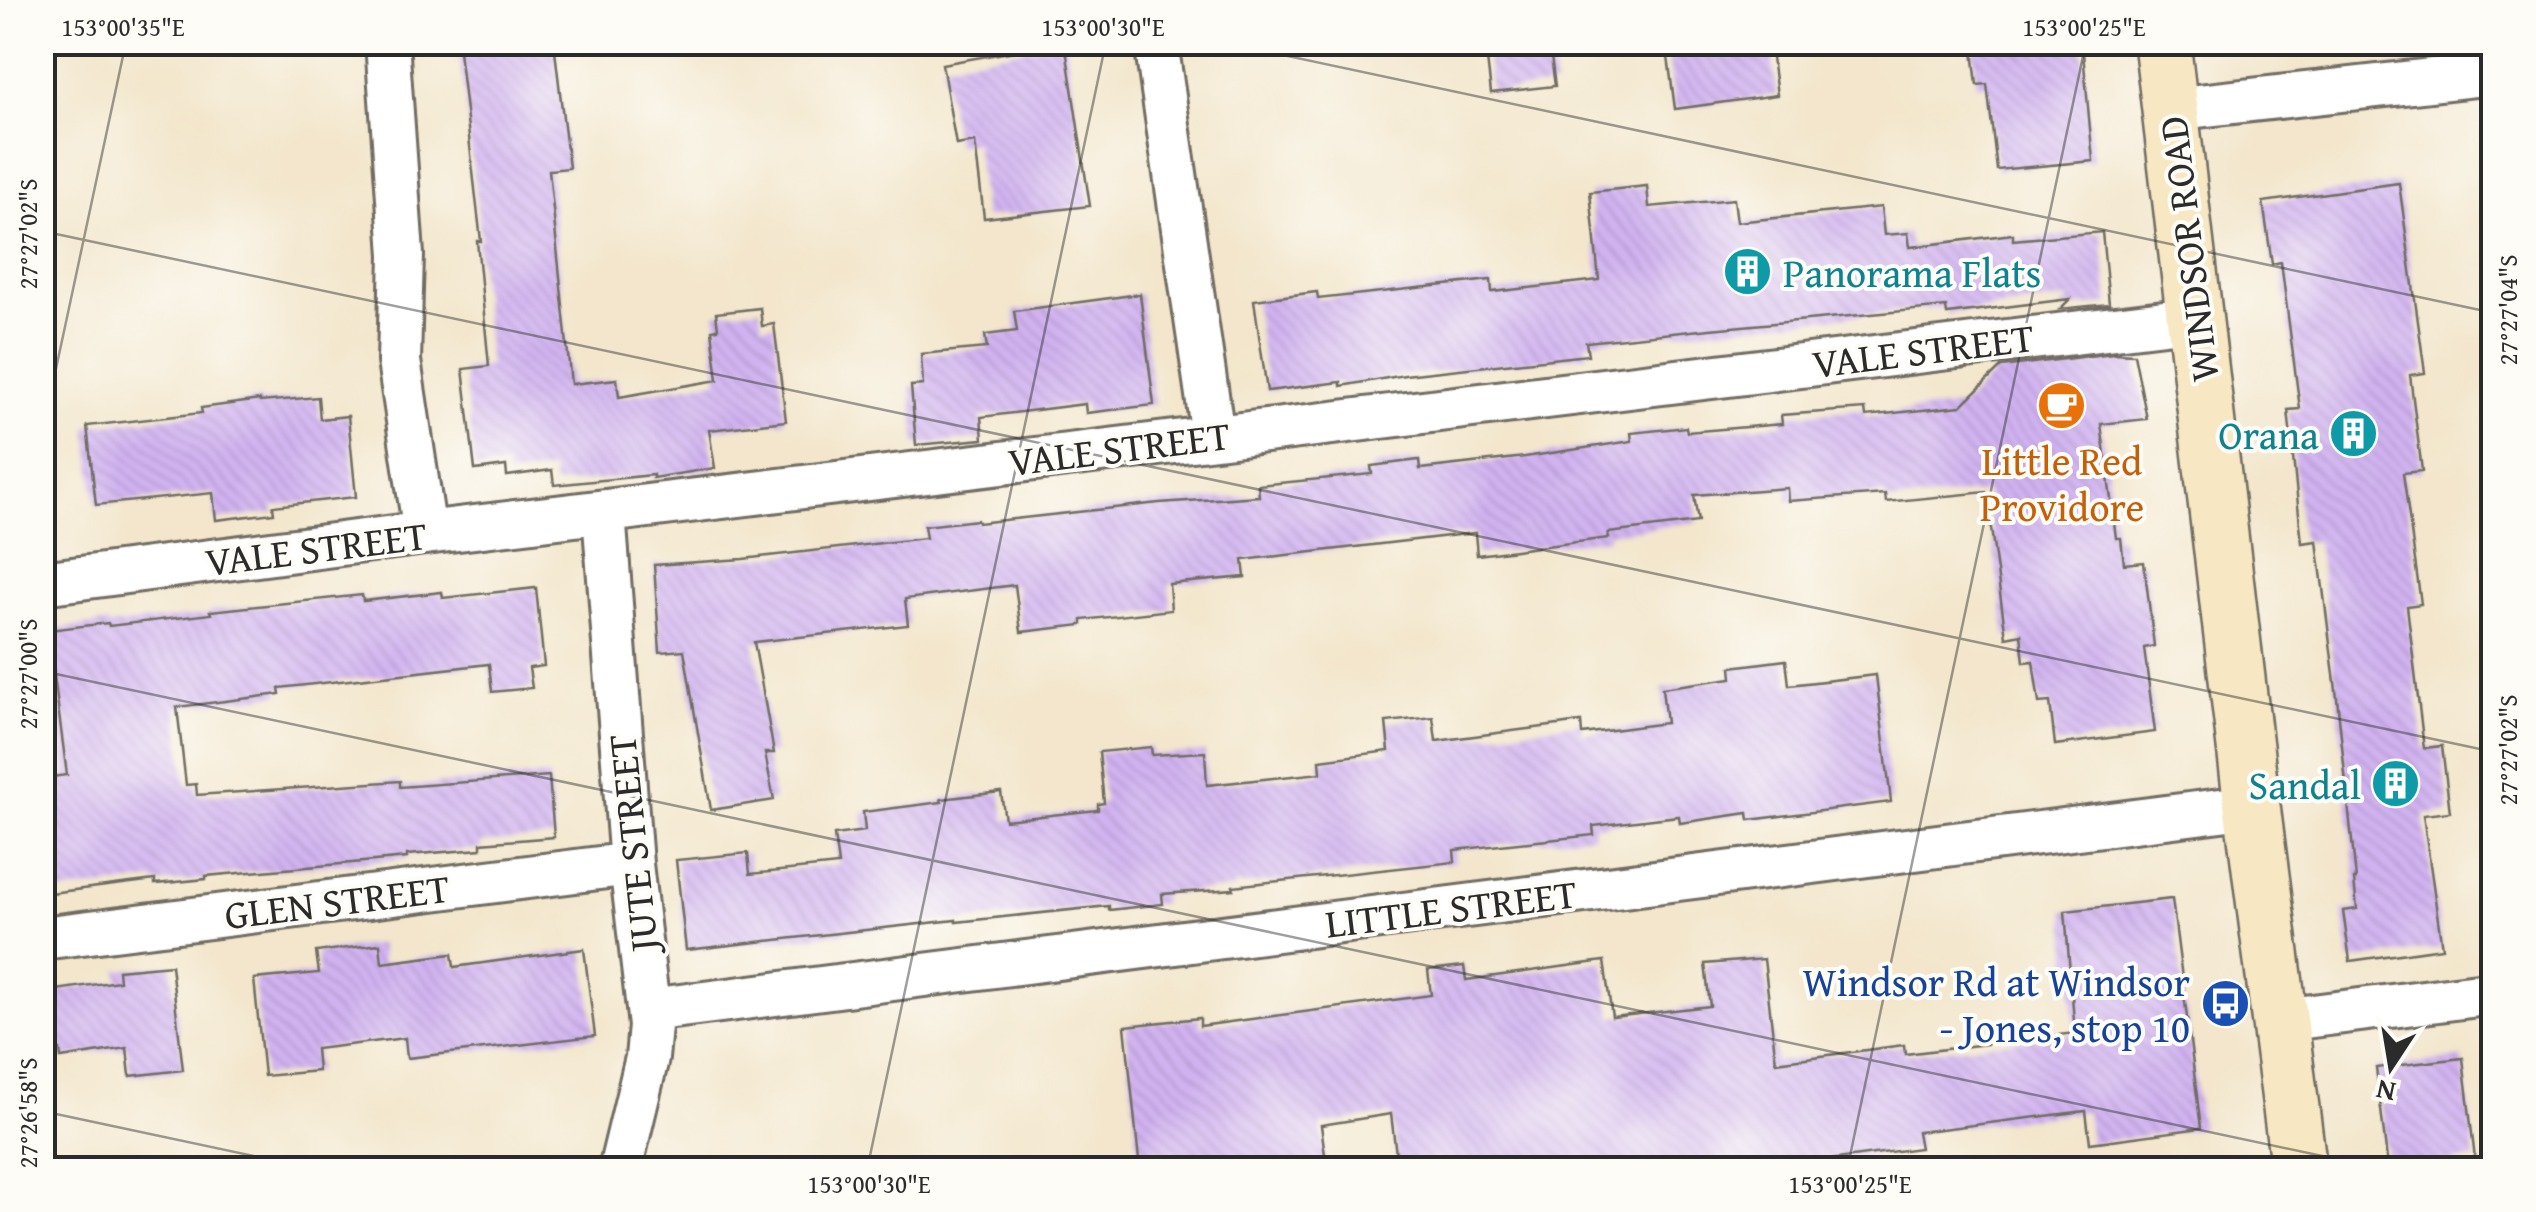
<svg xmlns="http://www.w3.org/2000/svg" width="2536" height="1212" font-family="'Gentium Book Plus',serif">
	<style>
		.building { fill: url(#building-back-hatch) }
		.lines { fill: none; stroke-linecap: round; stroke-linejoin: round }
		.street-casing { stroke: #716c63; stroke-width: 48 }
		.secondary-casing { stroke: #716c63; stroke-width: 60 }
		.street { stroke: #fff; stroke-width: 42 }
		.secondary { stroke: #f7e8c3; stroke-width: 55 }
		.ticks { fill: none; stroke: #2b2b2b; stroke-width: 2.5; stroke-opacity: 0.45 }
		.labels { text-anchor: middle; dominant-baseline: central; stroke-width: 8; stroke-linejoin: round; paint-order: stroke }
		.street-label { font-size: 40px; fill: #2b2b2b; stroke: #fdfcf7 }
		.culture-label { font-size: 40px; fill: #0d838f; stroke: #fdfcf7; text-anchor: end }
		.food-label { font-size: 40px; fill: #c56008; stroke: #fdfcf7 }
		.transit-label { font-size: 40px; fill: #164399; stroke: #fdfcf7; text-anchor: end }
		.neatline { fill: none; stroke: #2b2b2b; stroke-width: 4 }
		.ticks-label { font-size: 25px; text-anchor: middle; fill: #2b2b2b }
	</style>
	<defs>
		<pattern id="building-back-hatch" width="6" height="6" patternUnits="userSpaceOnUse" patternTransform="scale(2.5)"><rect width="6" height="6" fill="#d1b3f1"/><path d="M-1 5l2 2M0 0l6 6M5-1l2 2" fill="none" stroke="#b49acf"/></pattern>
	</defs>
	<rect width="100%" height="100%" fill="#fdfcf7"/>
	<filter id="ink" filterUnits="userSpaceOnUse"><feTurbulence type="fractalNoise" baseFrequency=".01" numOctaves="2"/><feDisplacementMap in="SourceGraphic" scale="20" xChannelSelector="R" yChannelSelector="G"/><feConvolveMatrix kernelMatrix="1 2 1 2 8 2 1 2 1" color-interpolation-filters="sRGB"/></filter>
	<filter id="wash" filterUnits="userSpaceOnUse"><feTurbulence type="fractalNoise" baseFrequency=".0048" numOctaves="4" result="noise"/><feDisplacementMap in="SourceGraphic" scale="40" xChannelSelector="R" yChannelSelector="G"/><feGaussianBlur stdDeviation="2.25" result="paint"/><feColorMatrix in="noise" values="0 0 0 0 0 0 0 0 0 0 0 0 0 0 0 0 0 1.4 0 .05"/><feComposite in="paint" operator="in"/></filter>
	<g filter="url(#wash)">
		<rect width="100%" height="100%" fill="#f3e6cc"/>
		<g id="blocks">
			<!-- building -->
			<path class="building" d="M458 42H554L569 168 549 170 571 384 617 379 619 397 718 380 712 330 718 329 716 313 760 308 762 326 774 324 786 421 709 430 715 468 653 478V475L554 485 552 470 507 476 506 466 475 470 463 369 489 366 477 241H481Z
				M1065 42 1090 206 984 218 975 142 956 145 942 64Z
				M1485 42H1549L1555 86 1491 93Z
				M1666 42H1765L1766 49 1771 50 1777 95 1675 109Z
				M1972 42H2082L2093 161 1997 170 1987 84 1977 85Z
				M2399 183 2425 373 2410 375 2422 471 2403 473 2421 604 2407 606 2424 748 2442 746 2450 812 2423 815 2442 948 2350 961 2343 911 2357 909 2354 880 2356 879 2337 698 2317 541 2302 543 2288 410 2300 409 2281 262 2272 264 2263 202Z
				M1647 186 1649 207 1734 199 1737 222 1881 207 1884 235 1908 233 1910 247 2013 234V240L2102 232 2109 304 2060 309 2070 299 1947 314 1946 307 1710 329 1586 342 1588 355 1405 375 1341 386V382L1267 391 1254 300 1317 292 1318 299 1491 280 1492 292 1599 280 1590 192Z
				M1140 294 1154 405 1086 413 1085 404 981 417 983 439 916 445 911 386 923 385 921 354 987 348 985 335 1017 331 1014 311Z
				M2113 353 2134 354 2147 419 2101 424 2116 538H2121L2124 564 2144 562 2154 646 2144 648 2155 732 2055 745 2050 702 2039 703 2033 661 2024 662 2021 634 2006 637 1986 492 1886 502 1885 494 1788 501 1787 488 1694 495 1698 522 1608 533 1609 538 1477 555 1475 533 1243 560 1245 577 1169 584 1171 610 1082 620V625L1021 632 1015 585 905 599 908 625 754 642 774 753H765L774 800 711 810 684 650 660 652 654 565 743 559 926 538 924 526 977 520 978 523 1159 503 1259 496 1258 485 1372 474 1371 466 1419 460 1420 469 1525 457 1632 441 1631 433 1686 427 1687 432 1782 424 1781 415 1865 409 1866 416 1961 406 2001 367Z
				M318 397 320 419 348 416 356 497 273 506 274 513 216 520 213 493 96 505 87 426 202 413 201 408 260 400V402Z
				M536 588 544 666 529 668 532 688 492 692 489 664 279 688 280 694 177 707 186 785 196 784 197 795 400 781V787L549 776 554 837 481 843V849L407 855V858L206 876V879L155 884V880L42 894V819L56 818 51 777 67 775 48 630 108 623 109 626 211 614 210 611 362 595 363 601 442 592 443 598Z
				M1786 660 1789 685 1876 675 1891 802 1749 820 1748 813 1680 823 1679 816 1593 826 1594 835 1454 850 1455 862 1233 886 1234 889 1162 894 1163 904 1109 910V906L956 922V920L686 950 676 860 748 853 750 874 838 865 834 835 865 831 863 812 942 802 941 799 1001 792 1005 820 1098 810V804L1104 803 1099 752 1151 747 1152 755 1205 752 1207 785 1321 773 1320 760 1389 751 1386 722 1433 717 1436 741 1581 722 1582 734 1666 723 1662 688 1732 678 1731 667Z
				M2172 899 2201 1128 2090 1143 2086 1111 1917 1132 1920 1148 1753 1170H1398L1391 1114 1321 1125 1327 1170H1140L1125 1026 1200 1018V1026L1431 995 1428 970 1464 966 1466 980 1604 961 1612 1017 1710 1006 1705 964 1764 959 1776 1062 1904 1045 1905 1054 2075 1033 2065 911Z
				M380 944 382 963 452 954 454 967 584 949 595 1036 407 1058 405 1038 316 1049 318 1071 264 1076 254 979 319 973 316 952Z
				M171 965 183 1070 130 1076 127 1048 61 1058 60 1050 42 1053V992L119 981 118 970Z
				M2463 1058 2475 1159 2388 1168 2376 1068Z"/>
		</g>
	</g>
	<g filter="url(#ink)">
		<use href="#blocks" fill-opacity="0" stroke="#716c63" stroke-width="2.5"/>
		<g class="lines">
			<defs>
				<path id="street" d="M387 42 402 255 399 361 425 533
					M1156 42 1213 436
					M2171 109 2494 73
					M604 513 631 864 650 1026 647 1058 620 1170
					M42 583 425 533 2197 318
					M42 938 631 864
					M649 1010 2252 806
					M2281 1020 2494 993"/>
				<path id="secondary" d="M2162 42 2252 806 2299 1170"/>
			</defs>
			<!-- street casing -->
			<use href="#street" class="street-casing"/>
			<!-- secondary casing -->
			<use href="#secondary" class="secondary-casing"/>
			<!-- street -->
			<use href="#street" class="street"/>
			<!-- secondary -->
			<use href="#secondary" class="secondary"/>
		</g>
	</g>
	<!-- ticks -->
	<path class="ticks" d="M1222 42 2494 313M42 231 2494 752M42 434 126 42M42 671 2388 1170M42 1111 320 1170M867 1170 1106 42M1847 1170 2086 42"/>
	<!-- icons -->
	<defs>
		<symbol id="building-disc" viewBox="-11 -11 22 22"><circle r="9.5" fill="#0f9aa8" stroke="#fdfcf7"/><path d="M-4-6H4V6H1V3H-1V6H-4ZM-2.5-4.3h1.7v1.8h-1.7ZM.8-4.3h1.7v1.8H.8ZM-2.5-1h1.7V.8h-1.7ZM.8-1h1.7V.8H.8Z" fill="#fff"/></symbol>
		<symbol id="cafe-disc" viewBox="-11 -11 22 22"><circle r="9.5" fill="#e8710a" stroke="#fdfcf7"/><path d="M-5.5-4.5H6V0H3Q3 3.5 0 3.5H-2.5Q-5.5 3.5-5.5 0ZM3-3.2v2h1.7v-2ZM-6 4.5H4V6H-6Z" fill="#fff"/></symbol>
		<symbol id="bus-disc" viewBox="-11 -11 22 22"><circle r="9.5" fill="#1a4fb4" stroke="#fdfcf7"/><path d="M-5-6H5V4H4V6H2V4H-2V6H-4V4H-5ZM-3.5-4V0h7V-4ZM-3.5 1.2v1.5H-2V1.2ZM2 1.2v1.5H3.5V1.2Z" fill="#fff"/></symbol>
	</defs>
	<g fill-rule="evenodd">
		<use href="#building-disc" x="1720" y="244" width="55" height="55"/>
		<use href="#cafe-disc" x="2034" y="378" width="55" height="55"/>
		<use href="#building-disc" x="2326" y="406" width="55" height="55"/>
		<use href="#building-disc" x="2368" y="756" width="55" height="55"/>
		<use href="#bus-disc" x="2198" y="976" width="55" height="55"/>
	</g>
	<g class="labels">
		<!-- street labels -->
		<g class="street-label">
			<text transform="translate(2188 249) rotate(-97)">WINDSOR ROAD</text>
			<text transform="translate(1923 350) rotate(-7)">VALE STREET</text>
			<text transform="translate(1119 448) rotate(-7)">VALE STREET</text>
			<text transform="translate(316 548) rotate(-7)">VALE STREET</text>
			<text transform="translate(632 843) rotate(-96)">JUTE STREET</text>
			<text transform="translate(337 901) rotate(-7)">GLEN STREET</text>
			<text transform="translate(1451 908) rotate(-7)">LITTLE STREET</text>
		</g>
		<!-- culture labels -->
		<g class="culture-label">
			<text x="1783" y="272" text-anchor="start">Panorama Flats</text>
			<text x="2319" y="434">Orana</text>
			<text x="2361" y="784">Sandal</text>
		</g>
		<!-- food labels -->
		<g class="food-label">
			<text x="2062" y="460">Little Red<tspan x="2062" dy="46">Providore</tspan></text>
		</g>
		<!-- transit labels -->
		<g class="transit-label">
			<text x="2190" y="981">Windsor Rd at Windsor<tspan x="2190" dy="46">- Jones, stop 10</tspan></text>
		</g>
	</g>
	<!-- margin -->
	<rect width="2536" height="1212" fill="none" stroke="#fdfcf7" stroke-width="110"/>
	<!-- north arrow -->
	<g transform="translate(2391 1067) rotate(192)" stroke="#fdfcf7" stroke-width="8" paint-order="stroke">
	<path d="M0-8L18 38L0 25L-18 38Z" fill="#2b2b2b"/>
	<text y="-15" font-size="28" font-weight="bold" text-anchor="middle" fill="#2b2b2b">N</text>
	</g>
	<rect x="55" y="55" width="2426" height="1102" class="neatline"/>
	<g class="ticks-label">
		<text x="123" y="36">153°00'35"E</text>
		<text x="1103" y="36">153°00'30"E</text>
		<text x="2084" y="36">153°00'25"E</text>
		<text transform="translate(28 234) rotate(-90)" y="9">27°27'02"S</text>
		<text transform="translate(2508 310) rotate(-90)" y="9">27°27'04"S</text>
		<text transform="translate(28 674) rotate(-90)" y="9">27°27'00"S</text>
		<text transform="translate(2508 750) rotate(-90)" y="9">27°27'02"S</text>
		<text transform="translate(28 1113) rotate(-90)" y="9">27°26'58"S</text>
		<text x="869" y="1193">153°00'30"E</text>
		<text x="1850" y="1193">153°00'25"E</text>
	</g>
</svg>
